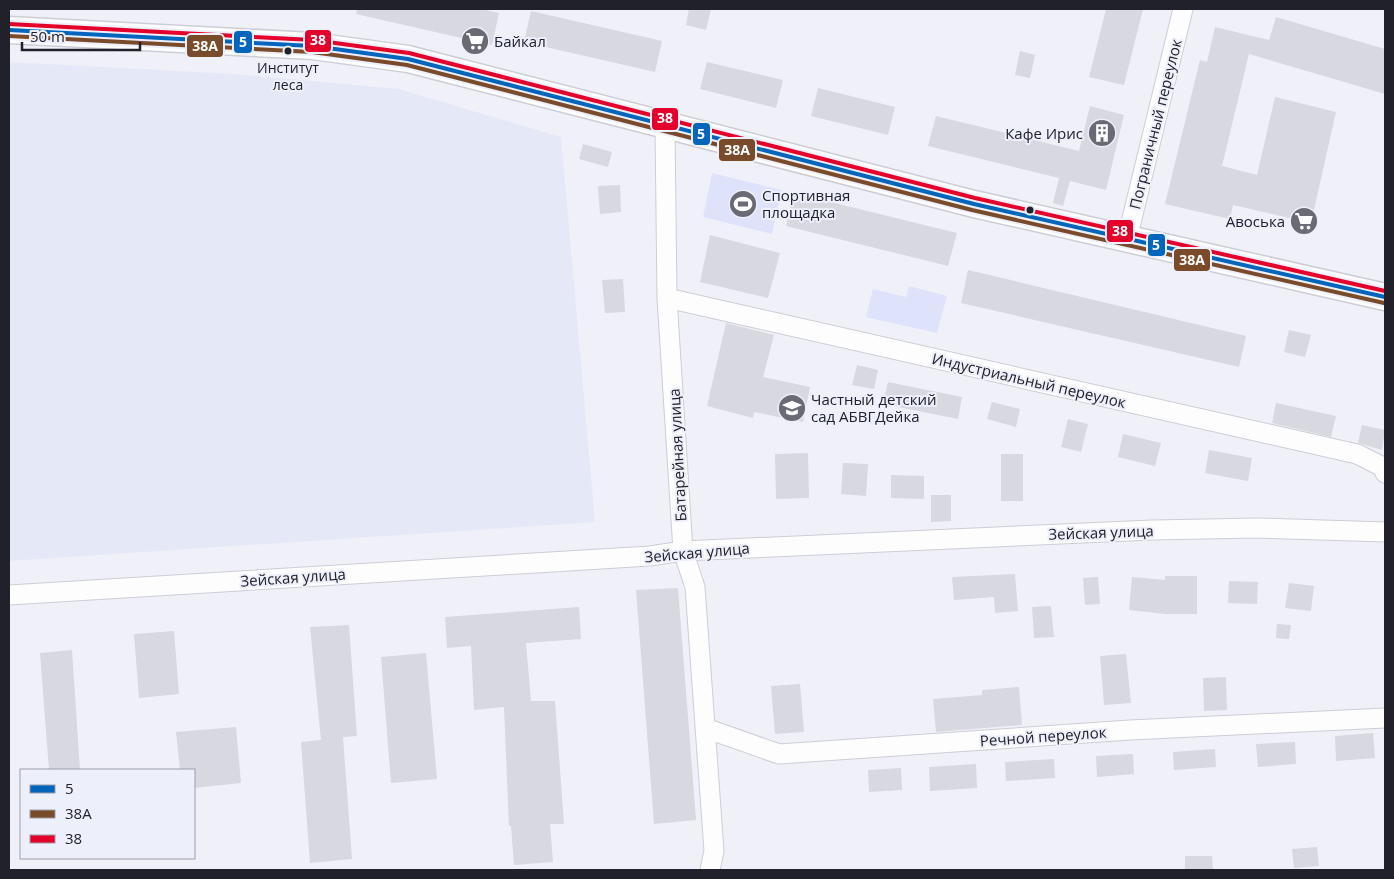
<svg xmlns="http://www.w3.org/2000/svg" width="1394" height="879" font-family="'Open Sans',sans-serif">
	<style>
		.built { fill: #e5e8f7 }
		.green { fill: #dfe2fb }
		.building { fill: #d7d8e0 }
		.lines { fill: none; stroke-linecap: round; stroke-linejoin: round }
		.minor-casing { stroke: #cccdd6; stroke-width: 21 }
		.secondary-casing { stroke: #cccdd6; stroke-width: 29 }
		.minor { stroke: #fdfdfe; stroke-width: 19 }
		.secondary { stroke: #fdfdfe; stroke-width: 26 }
		.bus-1-casing { stroke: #edeffb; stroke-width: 8 }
		.bus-2-casing { stroke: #edeffb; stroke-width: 8 }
		.bus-3-casing { stroke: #edeffb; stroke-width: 8 }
		.bus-1 { stroke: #0065bd; stroke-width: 4 }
		.bus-2 { stroke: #7a4b2a; stroke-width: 4 }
		.bus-3 { stroke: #e4002b; stroke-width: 4 }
		.bus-dot { fill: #20212b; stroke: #edeffb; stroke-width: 2 }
		.labels { text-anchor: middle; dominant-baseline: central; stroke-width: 4; stroke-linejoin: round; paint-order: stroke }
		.bus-label { font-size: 14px; fill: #20212b; stroke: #edeffb }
		.poi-label { font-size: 15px; fill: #20212b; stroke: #edeffb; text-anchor: start }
		.street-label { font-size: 15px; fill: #20212b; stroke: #edeffb }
		.line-badge { stroke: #edeffb; stroke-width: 2 }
		.badge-label { font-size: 14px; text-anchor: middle; font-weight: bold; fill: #fff }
	</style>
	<rect width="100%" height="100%" fill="#f0f1f8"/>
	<!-- built -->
	<path class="built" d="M9 62 234 74 399 89 561 137 595 522 9 561Z"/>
	<!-- green -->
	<path class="green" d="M712 173 782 190 772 234 703 217Z
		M909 286 947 296 937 333 866 317 873 289 906 297Z"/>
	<!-- building -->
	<path class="building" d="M357 9H481L499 13 492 45 356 14Z
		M689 9H711L706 30 686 25Z
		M1106 9H1143L1124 85 1089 77Z
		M531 11 662 41 655 72 524 42Z
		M1276 17 1385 49V94L1249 54 1222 166 1257 175 1275 97 1336 112 1311 223 1233 205 1230 219 1165 204 1200 60 1207 62 1215 27 1269 40Z
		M1020 51 1035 55 1030 78 1015 75Z
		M707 62 783 80 776 108 700 89Z
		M818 88 895 107 888 135 811 116Z
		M1090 106 1124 115 1106 190 1070 181 1063 206 1053 203 1059 178 928 146 936 116 1079 151Z
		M583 144 612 152 608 167 579 159Z
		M620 185 621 212 600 214 598 186Z
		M794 193 957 233 948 266 786 226Z
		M710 235 780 253 768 298 700 282Z
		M968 270 1246 336 1239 367 961 303Z
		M623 279 625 312 605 313 602 280Z
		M726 323 774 335 763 377 810 387 803 422 754 412 753 418 707 406Z
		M1289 330 1311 335 1305 357 1284 352Z
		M857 365 878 370 874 389 852 385Z
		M888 382 962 397 958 419 883 404Z
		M992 402 1020 409 1016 427 987 419Z
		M1276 403 1336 416 1331 437 1272 423Z
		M1068 419 1088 424 1081 452 1061 447Z
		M1362 425 1385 430 1382 450 1358 443Z
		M1123 434 1161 443 1155 466 1118 457Z
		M1209 450 1252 458 1248 481 1205 473Z
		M808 453 809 498 776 499 775 454Z
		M1001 454H1023V501H1001Z
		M843 463 868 464 866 496 841 494Z
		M891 475 924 476V499L891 498Z
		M931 495H951V521L931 522Z
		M1015 574 1018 611 995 613 994 597 954 600 952 577Z
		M1165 576H1197V614H1165L1129 610 1132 577 1165 580Z
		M1098 577 1100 604 1085 605 1083 578Z
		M1229 581 1258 582 1257 604 1228 603Z
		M1289 583 1314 586 1311 611 1285 608Z
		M678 588 696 820 654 824 636 590Z
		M1051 606 1054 637 1034 638 1032 607Z
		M579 607 581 639 526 643 531 701H555L564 824H550L553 862 514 865 511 826H509L504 707 474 710 471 646 447 648 445 617Z
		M1277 624 1291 625 1289 639 1276 638Z
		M349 625 357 736 343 737 352 859 310 863 301 742 321 740 310 627Z
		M174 631 179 694 139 698 134 634Z
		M72 650 80 770H49L40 653Z
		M426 653 437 779 391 783 381 657Z
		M1126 654 1131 703 1104 705 1100 656Z
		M1226 677 1227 710 1204 711 1203 678Z
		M800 684 804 732 775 734 771 686Z
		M1019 687 1022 725 936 732 933 699 982 695V690Z
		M236 727 241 783 194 788V770H180L176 732Z
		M1373 733 1375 758 1336 761 1335 736Z
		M1295 742 1296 764 1258 767 1256 744Z
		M1215 749 1216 767 1174 770 1173 752Z
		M1133 754 1134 774 1097 777 1096 756Z
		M1054 759 1055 778 1006 781 1005 762Z
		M976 764 977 788 930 791 929 767Z
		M901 768 902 790 869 792 868 770Z
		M1317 847 1319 866 1294 868 1292 849Z
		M1185 856H1212L1213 870H1185Z"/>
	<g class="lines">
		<defs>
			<path id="minor" d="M665 127 667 298 683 551 695 587 714 851 710 870
				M1127 239 1183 9
				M667 298 1357 454 1383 467 1385 473
				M9 595 650 556 683 551 1152 530 1258 528 1385 532
				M705 728 779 754 1130 730 1385 718"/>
			<path id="secondary" d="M9 30 313 46 408 59 974 204 1385 297"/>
		</defs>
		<!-- minor casing -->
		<use href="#minor" class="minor-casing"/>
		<!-- secondary casing -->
		<use href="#secondary" class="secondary-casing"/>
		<!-- minor -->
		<use href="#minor" class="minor"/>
		<!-- secondary -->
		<use href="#secondary" class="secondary"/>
		<defs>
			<path id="bus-1" d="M9 30 313 46 408 59 974 204 1385 297"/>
			<path id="bus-2" d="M9 36 312 52 407 65 972 210 1384 303"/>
			<path id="bus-3" d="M9 24 313 40 409 53 975 198 1385 291"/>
		</defs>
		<!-- bus-1 casing -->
		<use href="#bus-1" class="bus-1-casing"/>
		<!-- bus-2 casing -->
		<use href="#bus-2" class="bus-2-casing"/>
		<!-- bus-3 casing -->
		<use href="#bus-3" class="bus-3-casing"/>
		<!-- bus-1 -->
		<use href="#bus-1" class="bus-1"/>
		<!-- bus-2 -->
		<use href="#bus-2" class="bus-2"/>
		<!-- bus-3 -->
		<use href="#bus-3" class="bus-3"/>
	</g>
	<!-- icons -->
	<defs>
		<symbol id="supermarket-disc" viewBox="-11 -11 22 22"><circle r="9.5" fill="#696a73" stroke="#edeffb"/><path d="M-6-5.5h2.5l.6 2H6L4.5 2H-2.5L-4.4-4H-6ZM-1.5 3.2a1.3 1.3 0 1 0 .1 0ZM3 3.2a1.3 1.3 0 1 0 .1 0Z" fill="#fff"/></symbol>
		<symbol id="building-disc" viewBox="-11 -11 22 22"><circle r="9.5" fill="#696a73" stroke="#edeffb"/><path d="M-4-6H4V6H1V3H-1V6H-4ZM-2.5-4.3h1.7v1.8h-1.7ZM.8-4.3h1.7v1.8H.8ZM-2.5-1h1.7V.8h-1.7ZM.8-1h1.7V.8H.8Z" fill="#fff"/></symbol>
		<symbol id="stadium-disc" viewBox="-11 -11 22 22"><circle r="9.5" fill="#696a73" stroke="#edeffb"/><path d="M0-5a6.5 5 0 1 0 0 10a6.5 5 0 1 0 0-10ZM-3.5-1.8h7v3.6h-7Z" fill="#fff"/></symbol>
		<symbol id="school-disc" viewBox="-11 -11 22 22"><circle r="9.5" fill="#696a73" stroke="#edeffb"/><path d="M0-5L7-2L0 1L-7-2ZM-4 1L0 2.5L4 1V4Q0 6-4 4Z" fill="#fff"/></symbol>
	</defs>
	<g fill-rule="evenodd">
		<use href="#supermarket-disc" x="459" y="25" width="32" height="32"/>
		<use href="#building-disc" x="1086" y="117" width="32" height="32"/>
		<use href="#stadium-disc" x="727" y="188" width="32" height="32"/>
		<use href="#supermarket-disc" x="1288" y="205" width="32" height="32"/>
		<use href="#school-disc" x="776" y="392" width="32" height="32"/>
	</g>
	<!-- markers -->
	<g class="bus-dot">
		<circle cx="288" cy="51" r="4.5"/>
		<circle cx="1030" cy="210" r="4.5"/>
	</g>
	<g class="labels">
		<!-- bus labels -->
		<g class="bus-label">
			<text x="288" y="67">Институт<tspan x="288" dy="17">леса</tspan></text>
		</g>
		<!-- poi labels -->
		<g class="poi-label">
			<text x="494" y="41">Байкал</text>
			<text x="1083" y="133" text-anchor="end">Кафе Ирис</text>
			<text x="762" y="195">Спортивная<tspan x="762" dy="17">площадка</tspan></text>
			<text x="1285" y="221" text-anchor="end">Авоська</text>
			<text x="811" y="399">Частный детский<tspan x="811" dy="17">сад АБВГДейка</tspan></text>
		</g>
		<!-- street labels -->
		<g class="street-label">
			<text transform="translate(1155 124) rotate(-76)">Пограничный переулок</text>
			<text transform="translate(1029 380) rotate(13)">Индустриальный переулок</text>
			<text transform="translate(677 455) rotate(-93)">Батарейная улица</text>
			<text transform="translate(1101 532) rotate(-2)">Зейская улица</text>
			<text transform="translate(697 552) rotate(-5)">Зейская улица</text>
			<text transform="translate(293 577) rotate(-4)">Зейская улица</text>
			<text transform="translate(1043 736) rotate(-4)">Речной переулок</text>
		</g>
	</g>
	<g class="line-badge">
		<rect x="304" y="29" width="28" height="24" rx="5" fill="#e4002b"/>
		<rect x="233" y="30" width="20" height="24" rx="5" fill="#0065bd"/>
		<rect x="186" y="34" width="38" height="24" rx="5" fill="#7a4b2a"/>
		<rect x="651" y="107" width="28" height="24" rx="5" fill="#e4002b"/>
		<rect x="692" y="122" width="19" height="24" rx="5" fill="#0065bd"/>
		<rect x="718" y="138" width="38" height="24" rx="5" fill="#7a4b2a"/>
		<rect x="1106" y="219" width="28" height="24" rx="5" fill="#e4002b"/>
		<rect x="1147" y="233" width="19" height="24" rx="5" fill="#0065bd"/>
		<rect x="1173" y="248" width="38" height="24" rx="5" fill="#7a4b2a"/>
	</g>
	<g class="badge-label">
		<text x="318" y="45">38</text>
		<text x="243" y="47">5</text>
		<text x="205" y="51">38А</text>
		<text x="665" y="123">38</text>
		<text x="701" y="139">5</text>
		<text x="737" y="155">38А</text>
		<text x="1120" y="236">38</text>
		<text x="1156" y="250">5</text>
		<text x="1192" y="265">38А</text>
	</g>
	<!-- border -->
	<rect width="1394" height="879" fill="none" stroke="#20212b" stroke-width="20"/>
	<!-- legend -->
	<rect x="20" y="769" width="175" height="90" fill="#edeffb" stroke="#9b9da8"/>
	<rect x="30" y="785" width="25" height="8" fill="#0065bd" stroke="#9b9da8"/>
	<text x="65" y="794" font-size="15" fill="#20212b">5</text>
	<rect x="30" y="810" width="25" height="8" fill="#7a4b2a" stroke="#9b9da8"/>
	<text x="65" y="819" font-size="15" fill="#20212b">38А</text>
	<rect x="30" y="835" width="25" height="8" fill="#e4002b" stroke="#9b9da8"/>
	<text x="65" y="844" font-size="15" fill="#20212b">38</text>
	<!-- scale -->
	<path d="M22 42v8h118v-8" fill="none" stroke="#20212b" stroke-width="2.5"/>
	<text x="30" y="42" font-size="15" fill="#20212b" stroke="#edeffb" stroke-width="4" paint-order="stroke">50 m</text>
</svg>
